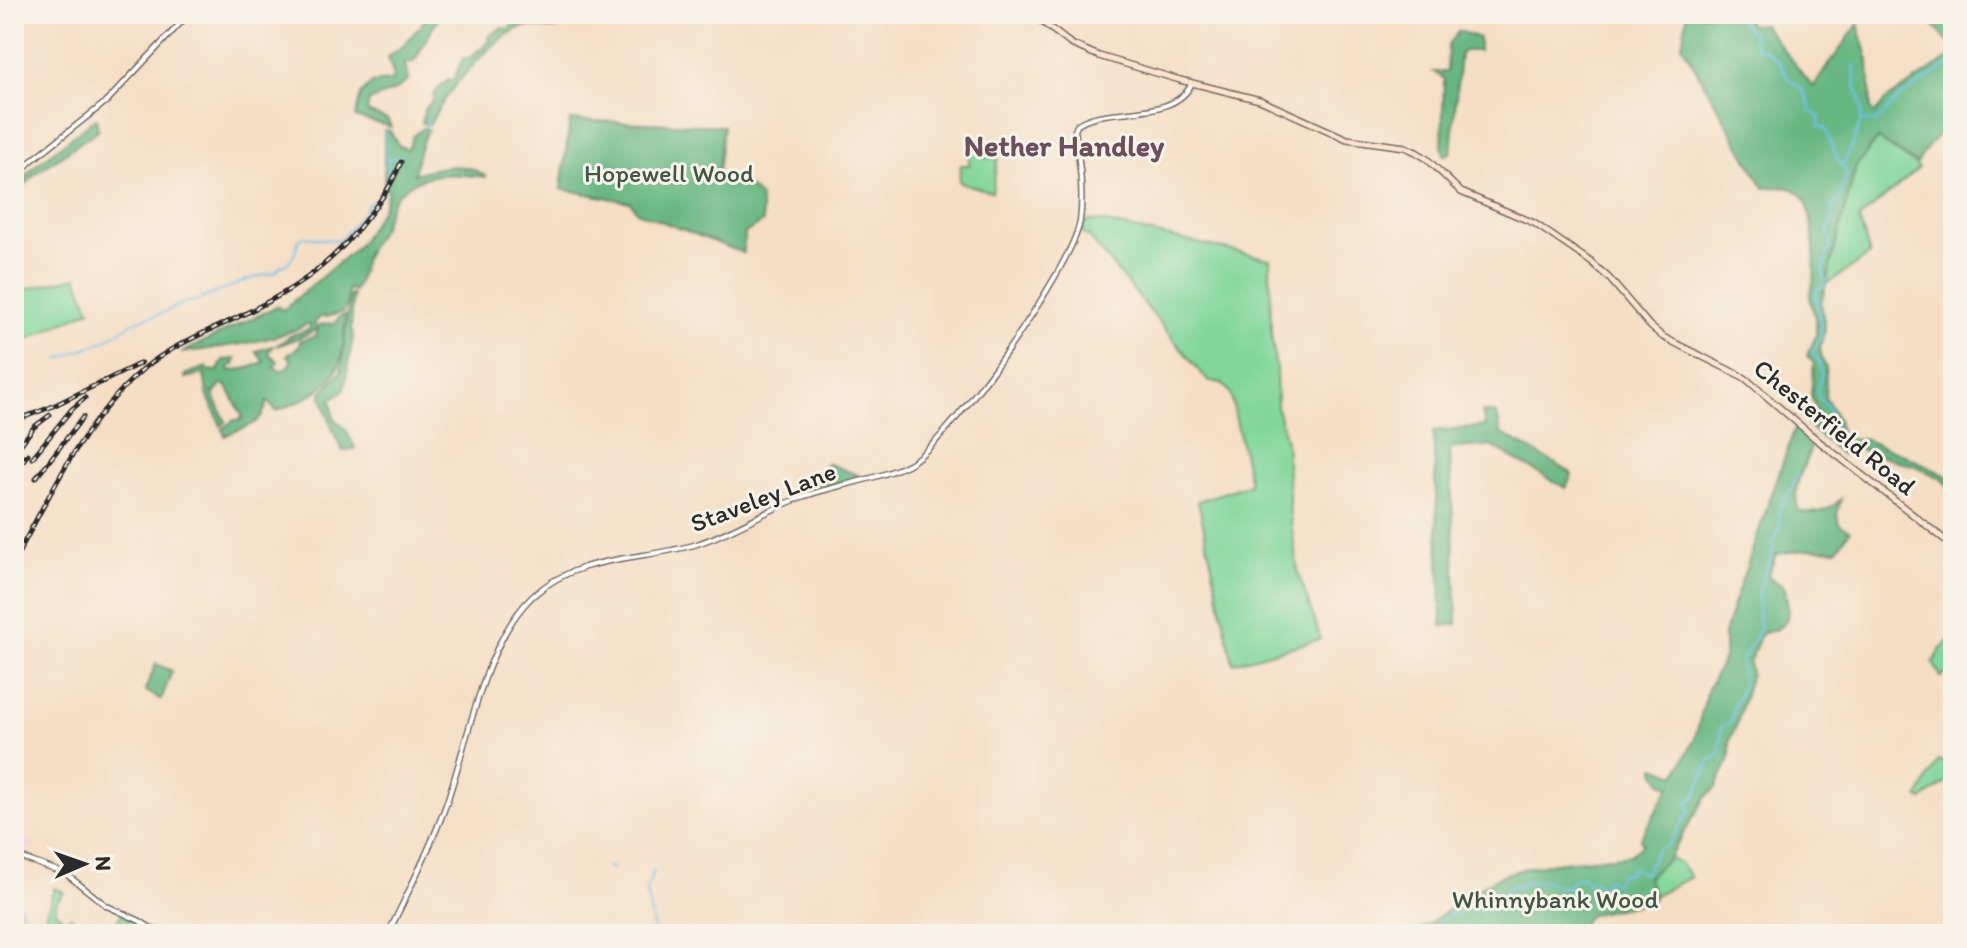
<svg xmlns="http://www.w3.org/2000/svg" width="1967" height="948" font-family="Itim,sans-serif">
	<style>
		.built { fill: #edd1e9 }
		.industrial { fill: #ccbfd4 }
		.green { fill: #80d69a; stroke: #568062; stroke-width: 2 }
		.forest { fill: #68b782; stroke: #4a7156; stroke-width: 2 }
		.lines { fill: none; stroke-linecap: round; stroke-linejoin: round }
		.stream { stroke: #6dc2ea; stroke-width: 2 }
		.tertiary-casing { stroke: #726a61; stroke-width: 7 }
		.secondary-casing { stroke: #726a61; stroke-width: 8 }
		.tertiary { stroke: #fff; stroke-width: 4 }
		.secondary { stroke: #fde4d0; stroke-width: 5 }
		.rail-casing { stroke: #2b2b2b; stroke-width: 5 }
		.rail { stroke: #f7f3e8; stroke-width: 2; stroke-dasharray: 6; stroke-linecap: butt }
		.labels { text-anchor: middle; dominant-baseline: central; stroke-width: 6; stroke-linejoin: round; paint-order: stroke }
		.park-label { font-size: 26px; fill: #405647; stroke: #f7f3e8 }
		.street-label { font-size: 26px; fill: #2b2b2b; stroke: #f7f3e8 }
		.quarter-label { font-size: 30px; font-weight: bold; fill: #6b4f5d; stroke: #f7f3e8 }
	</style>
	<rect width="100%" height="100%" fill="#f7f3e8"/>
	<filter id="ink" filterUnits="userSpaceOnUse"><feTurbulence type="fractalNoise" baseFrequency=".0125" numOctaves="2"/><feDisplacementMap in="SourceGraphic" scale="16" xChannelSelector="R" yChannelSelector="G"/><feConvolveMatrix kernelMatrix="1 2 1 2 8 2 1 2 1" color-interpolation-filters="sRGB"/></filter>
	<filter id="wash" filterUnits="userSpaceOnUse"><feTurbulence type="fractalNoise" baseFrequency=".006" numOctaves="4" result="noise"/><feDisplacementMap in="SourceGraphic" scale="32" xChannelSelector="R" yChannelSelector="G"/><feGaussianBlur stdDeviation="1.8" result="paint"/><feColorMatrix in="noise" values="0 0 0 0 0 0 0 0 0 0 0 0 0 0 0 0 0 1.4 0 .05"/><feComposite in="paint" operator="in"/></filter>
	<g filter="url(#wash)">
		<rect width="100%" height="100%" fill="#f5dec4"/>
		<!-- built -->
		<path class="built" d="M14 834 32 843 25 856 14 852Z"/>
		<!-- industrial -->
		<path class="industrial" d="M14 894 16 895 35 934H14Z"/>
		<!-- green -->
		<path class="green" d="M1878 139 1919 168 1859 219 1870 255 1825 285 1856 166Z
			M970 145 985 146V158L998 157 992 192 959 182 961 165H969Z
			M1090 221 1102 222 1270 259 1271 332 1276 370 1277 408 1286 442 1290 514 1298 573 1321 639 1233 663 1198 501 1250 484 1230 392 1221 383 1207 380 1090 238 1082 233 1083 223Z
			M77 277 90 310 14 346V292Z
			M1953 637V669L1941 677 1933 663 1940 650Z
			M1939 760 1953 767V777L1922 800 1918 797Z
			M1669 858 1680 863 1691 877 1655 895 1647 878Z
			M54 888 64 892 55 904 56 912 65 920 71 917 92 934H40Z
			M121 915 157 934H109Z"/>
		<!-- forest -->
		<path class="forest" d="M430 14H446L440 15 415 60 411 63 405 62 408 80 396 90 369 101 367 112 388 120 391 127 355 117 361 94 372 83 390 81 394 77 388 57 404 45Z
			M582 14 587 16C577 20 567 25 557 28 544 31 533 23 520 28 490 40 444 95 430 124L422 123 424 109 434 100 433 96 442 84 446 83 448 79H454L463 58H469L489 42 488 37 501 28 507 29C530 14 531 18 556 18 565 18 573 14 582 14Z
			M1687 14H1745L1750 25 1763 24 1813 87 1858 24 1869 61 1871 110 1874 114 1884 102 1953 55V123C1936 134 1926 147 1917 164L1878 139 1856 166 1821 303 1825 330 1820 346 1822 359 1826 368 1825 396 1838 420 1841 438 1863 439 1905 455 1953 479V491L1942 479 1915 466 1857 449 1842 455 1808 426 1820 423 1811 395 1814 363 1807 356C1809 347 1815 343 1816 334 1818 320 1812 310 1810 297 1809 290 1813 285 1814 279 1816 263 1813 211 1804 198 1795 184 1778 187 1764 188L1682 45Z
			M1924 14H1953V48Z
			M1459 31 1479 38V51H1464L1460 54 1451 152 1447 155H1444L1442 146 1444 79 1434 72H1447L1448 44Z
			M96 118 98 130 35 174 14 197V189L35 166Z
			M570 120 723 126 717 182 749 187 760 197 763 222 745 233 743 253 637 212 630 202 561 189Z
			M425 127 428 129C422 138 416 163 414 174 440 166 463 160 487 177 453 173 418 169 394 199 389 206 386 219 382 228 377 237 370 246 366 255 361 267 362 279 354 291L348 289 347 306 343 312 327 317 322 316 315 322 316 330C304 336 289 342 276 346L292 335 310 329V325L307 324C269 344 222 346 181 353L277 306 283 310 358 246 382 209 388 192 384 186V130L390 131 399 146 408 149 413 136Z
			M350 295H353L351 328 353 337 344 390 331 400 334 418 346 430 355 448 343 451 333 431 321 394 341 371Z
			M346 315C344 331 344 352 338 367 328 390 298 403 276 411L267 401C263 427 246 425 225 436L222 429 234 420H241L242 415 226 385H221L215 393 212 392 226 422 221 426 207 394 204 374 185 378 186 374 207 367 206 370 218 371 223 360 236 359 234 365 229 366 230 371 249 368 264 362 256 351 273 346 268 353 278 361 274 367 281 371 287 367 292 360 287 356 299 346 300 341 316 336 319 325 330 323 333 325 341 316Z
			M1482 412 1497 414 1501 433 1570 472 1572 475 1566 488 1491 446 1450 448 1457 624 1442 626 1433 431 1485 426Z
			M1796 425 1803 435 1813 440C1807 466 1789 484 1799 511 1816 516 1829 511 1841 499L1837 514 1839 524 1850 531 1837 550 1813 549 1776 554 1768 576 1785 588C1790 620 1792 625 1761 634L1749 663 1751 673 1737 724 1730 739V758L1715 789 1705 798 1669 858 1647 878 1655 895 1651 902 1592 914 1583 921 1581 934H1411C1442 919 1474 886 1506 874 1542 861 1592 860 1630 855L1643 844 1640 839 1671 785 1663 784 1655 772V767L1676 775 1695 738 1708 688 1724 658V634L1732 608Z
			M827 463 860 476 824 488 816 483Z
			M156 664 172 671 161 700 145 690Z"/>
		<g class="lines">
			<!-- stream -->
			<path class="stream" d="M1734 14 1752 33 1756 47 1766 50 1781 64 1787 77 1802 89 1811 107 1809 110 1819 117V126L1826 129C1830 143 1838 162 1847 173L1839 200 1832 207 1833 217 1828 229 1831 249 1828 250 1823 273 1826 281 1823 287 1816 290 1822 336 1812 352 1819 362 1822 375 1817 390 1819 398 1828 407 1836 428 1828 443
				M1860 121 1876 122 1900 97 1953 61
				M426 128 428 121
				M387 159 400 157
				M1844 163C1850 151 1863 122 1862 109 1861 92 1853 88 1855 66
				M299 240 304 237 339 241 365 211 368 204 382 195 390 170 386 159 385 130
				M59 359 102 342 138 320 160 314 186 302 196 301 247 280 276 272 281 266 287 264 295 253 298 242
				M1729 365 1755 383
				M1663 848 1669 843 1689 812 1687 803 1695 797 1710 760 1720 755 1721 727 1731 722 1734 706 1743 685 1741 661 1759 631 1758 592 1772 555 1773 543 1780 528 1779 511 1798 475
				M606 866 613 869
				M654 870 646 889 655 934
				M1429 934 1449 914H1454L1470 906 1478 909 1488 908 1494 901 1507 899 1504 892 1512 885 1518 887C1528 880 1547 878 1556 887H1567L1573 880 1583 876 1587 884 1594 880 1598 885H1603L1608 878 1616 884 1619 875 1629 873 1632 867 1642 873 1648 871 1647 864 1652 862 1653 855 1660 849"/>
		</g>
	</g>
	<g filter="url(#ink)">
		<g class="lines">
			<defs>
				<path id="tertiary" d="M14 180 30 162 107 101 189 14
					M14 855 66 874 107 906 140 921 159 934
					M388 934C407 894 428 854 443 813 467 750 482 643 533 596 578 554 642 561 697 544 734 532 766 510 802 497 834 485 884 479 912 462 953 436 1072 268 1080 221 1084 193 1079 159 1075 130L1078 124C1106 104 1174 123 1192 83"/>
				<path id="secondary" d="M1032 14 1071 44 1099 56 1180 80 1260 100 1347 139 1405 147 1416 152 1426 158 1461 192 1534 223 1591 262 1609 278 1650 326 1663 337 1745 378 1816 439 1953 546"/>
			</defs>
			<!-- tertiary casing -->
			<use href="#tertiary" class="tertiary-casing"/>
			<!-- secondary casing -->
			<use href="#secondary" class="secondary-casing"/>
			<!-- tertiary -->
			<use href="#tertiary" class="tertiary"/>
			<!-- secondary -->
			<use href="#secondary" class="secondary"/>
			<defs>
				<path id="rail" d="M14 421 51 407 141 363
					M14 453 34 427 50 415
					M32 458 71 410 85 398
					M14 473 28 454
					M36 478 83 417
					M14 561C52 492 82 423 142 370 168 348 201 334 232 320 284 295 322 274 359 228 377 205 390 190 401 162"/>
			</defs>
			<!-- rail casing -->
			<use href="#rail" class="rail-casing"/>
			<!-- rail -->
			<use href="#rail" class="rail"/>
		</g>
	</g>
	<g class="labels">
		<!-- park labels -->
		<g class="park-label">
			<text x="669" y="173">Hopewell Wood</text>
			<text x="1555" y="899">Whinnybank Wood</text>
		</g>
		<!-- street labels -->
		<g class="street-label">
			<text transform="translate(1835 427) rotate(39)">Chesterfield Road</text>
			<text transform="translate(763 497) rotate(-21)">Staveley Lane</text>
		</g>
		<!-- quarter labels -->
		<g class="quarter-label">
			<text x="1064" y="145">Nether Handley</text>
		</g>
	</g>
	<!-- margin -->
	<rect width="1967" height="948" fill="none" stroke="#f7f3e8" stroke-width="48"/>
	<!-- north arrow -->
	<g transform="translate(84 864) rotate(88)" stroke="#f7f3e8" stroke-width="6" paint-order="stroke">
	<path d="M0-6L14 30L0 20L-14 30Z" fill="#2b2b2b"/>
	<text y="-12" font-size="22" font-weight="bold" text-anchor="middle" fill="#2b2b2b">N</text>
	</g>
</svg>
